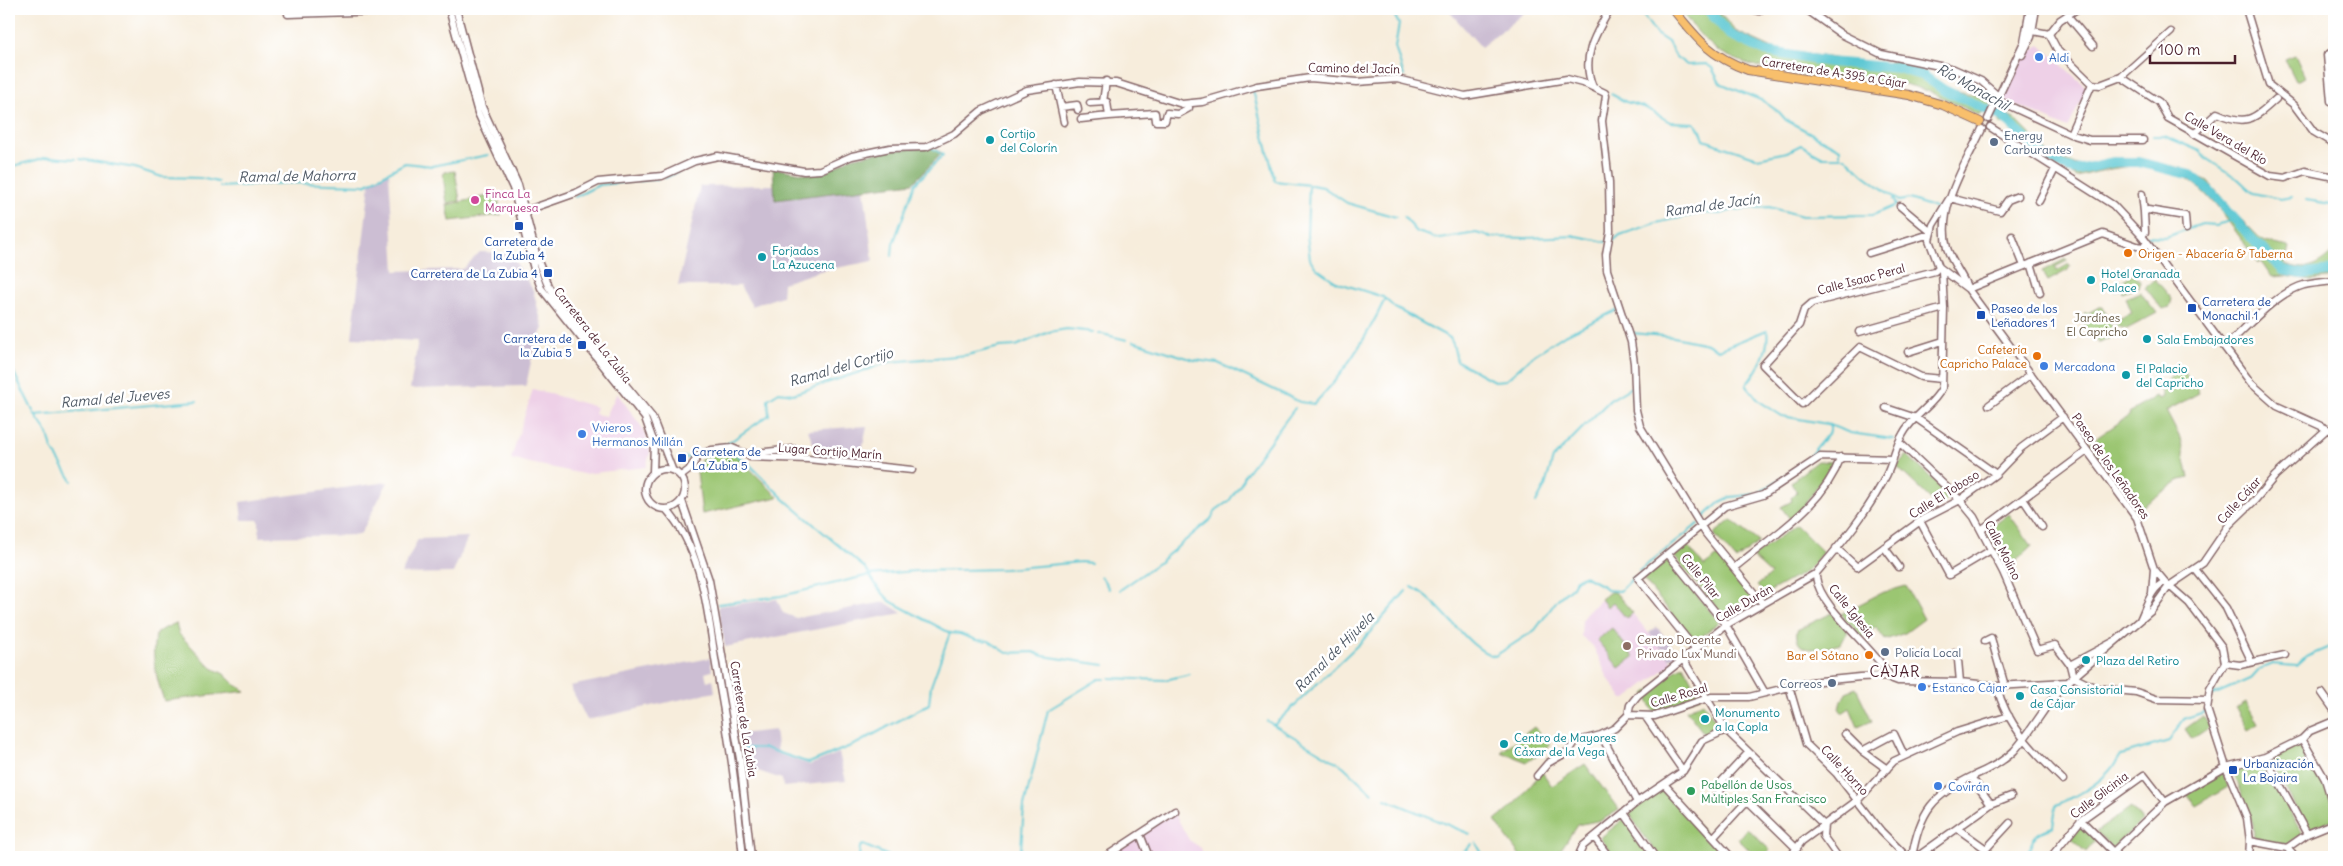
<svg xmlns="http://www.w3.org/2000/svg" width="2343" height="866" font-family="Delius,sans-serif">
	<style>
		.built { fill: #eed0e7 }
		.industrial { fill: #ccbed3 }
		.green { fill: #9bc672; stroke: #72724e }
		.forest { fill: #7cab64; stroke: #636548 }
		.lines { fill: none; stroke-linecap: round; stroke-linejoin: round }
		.stream { stroke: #5bc7d3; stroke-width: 2 }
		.river { stroke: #5bc7d3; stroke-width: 10 }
		.minor-casing { stroke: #876769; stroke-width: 9 }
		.major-casing { stroke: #876769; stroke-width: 10 }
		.minor { stroke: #fff; stroke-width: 6 }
		.major { stroke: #f8bf6c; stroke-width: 8 }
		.shop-dot { fill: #3f7fe0; stroke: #fff; stroke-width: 2 }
		.culture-dot { fill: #0f9aa8; stroke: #fff; stroke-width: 2 }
		.service-dot { fill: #5c6f8a; stroke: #fff; stroke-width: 2 }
		.hotel-dot { fill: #d1479c; stroke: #fff; stroke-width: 2 }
		.transit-dot { fill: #1a4fb4; stroke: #fff; stroke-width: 2 }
		.food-dot { fill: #e8710a; stroke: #fff; stroke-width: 2 }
		.education-dot { fill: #8d6e63; stroke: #fff; stroke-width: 2 }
		.leisure-dot { fill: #2e9e5b; stroke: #fff; stroke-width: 2 }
		.labels { text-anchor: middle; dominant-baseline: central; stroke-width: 5; stroke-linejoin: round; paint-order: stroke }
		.shop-label { font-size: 12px; fill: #366cbe; stroke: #fff; text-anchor: start }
		.street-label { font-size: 12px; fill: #4a1f2b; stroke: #fff }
		.culture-label { font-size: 12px; fill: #0d838f; stroke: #fff; text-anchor: start }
		.service-label { font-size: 12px; fill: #4e5e75; stroke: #fff; text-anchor: start }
		.hotel-label { font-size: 12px; fill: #b23c85; stroke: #fff; text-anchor: start }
		.transit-label { font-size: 12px; fill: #164399; stroke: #fff; text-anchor: start }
		.food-label { font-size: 12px; fill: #c56008; stroke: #fff; text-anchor: end }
		.park-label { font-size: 12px; fill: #665944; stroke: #fff }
		.education-label { font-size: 12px; fill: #785e54; stroke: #fff; text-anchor: start }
		.leisure-label { font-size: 12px; fill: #27864d; stroke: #fff; text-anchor: start }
		.water-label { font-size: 14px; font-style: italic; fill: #505a66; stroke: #fff }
		.quarter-label { font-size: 15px; letter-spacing: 1px; fill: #4a1f2b; stroke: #fff }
	</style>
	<rect width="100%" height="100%" fill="#fff"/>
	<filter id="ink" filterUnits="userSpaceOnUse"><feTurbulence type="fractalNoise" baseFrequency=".02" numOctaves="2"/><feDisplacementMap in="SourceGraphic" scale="10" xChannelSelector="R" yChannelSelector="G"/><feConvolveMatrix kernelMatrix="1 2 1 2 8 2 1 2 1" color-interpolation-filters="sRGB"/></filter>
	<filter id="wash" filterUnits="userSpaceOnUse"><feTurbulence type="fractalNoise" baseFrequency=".0096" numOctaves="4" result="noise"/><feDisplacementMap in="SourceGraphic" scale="20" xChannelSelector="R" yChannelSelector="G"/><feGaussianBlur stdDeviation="1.12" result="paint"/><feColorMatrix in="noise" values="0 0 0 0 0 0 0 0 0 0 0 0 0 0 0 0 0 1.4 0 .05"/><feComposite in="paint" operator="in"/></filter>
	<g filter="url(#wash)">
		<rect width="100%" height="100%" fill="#f7eddc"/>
		<!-- built -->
		<path class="built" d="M2040 45 2087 88 2068 128 2003 99 2026 55Z
			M533 389 596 407 594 414 606 416 617 393 641 426 649 443 650 453 646 467 583 474 511 459Z
			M1610 592H1615L1673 663 1626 699H1623L1608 678 1593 646 1581 636 1582 621 1586 613Z
			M1174 812 1189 840 1201 848 1204 857H1104Z"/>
		<!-- industrial -->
		<path class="industrial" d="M1447 9H1529L1481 47Z
			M389 173 395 271 463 269 480 252 510 253 533 290 543 328 534 347 526 386 410 389 418 341 352 338 370 183Z
			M774 185 776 200 864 189 873 261 820 271 783 283 782 296 752 306 740 286H678L700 186Z
			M867 426 860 461 818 456 808 430Z
			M388 482 360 535 259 537V520H242L240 502Z
			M468 537 453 573 401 574 418 539Z
			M777 599 783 613 796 618 885 602 902 613 725 647 718 606Z
			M1657 627 1678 653 1670 659 1649 633Z
			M710 658 712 671 705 673 707 681 713 679 715 692 587 720 570 686Z
			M775 730 778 754 810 765 839 753 846 781 783 787 782 779 746 767 740 734Z"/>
		<!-- green -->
		<path class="green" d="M1679 9H1716L1735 31 1775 49 1886 66 1888 62 1899 61 1953 90 1988 98 1991 105 1978 115C1942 97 1904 75 1863 83 1821 77 1754 73 1719 51 1703 40 1691 24 1679 9Z
			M2295 55 2305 77 2296 81 2285 59Z
			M2000 111 2014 118 2049 153 2079 166 2116 160 2139 159 2181 168 2208 181 2232 210 2264 242 2289 247 2285 264C2307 272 2317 267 2333 252L2334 277 2312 280 2285 276 2272 277 2261 261 2259 264C2239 237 2214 196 2186 178 2154 157 2110 168 2077 177L2042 156 2017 130 2004 121 2001 125 1997 118Z
			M455 171 460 201 447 203 443 175 445 172Z
			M497 194 501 215 450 221 447 205Z
			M2066 259 2067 261 2055 267 2057 271 2069 264 2070 266 2068 270 2048 281 2042 271Z
			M2134 273 2140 282 2138 287 2122 293 2121 289 2114 291 2113 287Z
			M2155 279 2172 299 2170 307 2162 309 2145 287Z
			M2140 292 2157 313 2127 329 2116 326 2114 321 2132 313 2126 298Z
			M2099 307H2103L2113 329 2110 338 2100 343 2091 338 2082 321 2085 312 2088 313Z
			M2183 369 2188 378 2191 377 2199 393 2166 411 2180 438 2189 478 2178 481 2136 511 2089 443 2130 415 2129 413 2156 396 2159 399 2163 397 2161 389 2156 387 2163 386 2176 371Z
			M734 453 778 497 702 514 697 472 702 458 715 454Z
			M1907 455 1950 496 1939 507 1897 467Z
			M1817 461 1834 462 1800 511 1790 519 1781 507 1792 501 1791 498 1797 492 1791 482Z
			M2009 514 2032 546 2016 561 2004 567 1986 531Z
			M1731 520 1759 542 1736 560 1714 534Z
			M1796 525 1823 552 1807 571 1765 594 1757 586 1771 574 1752 557Z
			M1686 544 1704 566 1718 556 1754 601 1725 618 1673 555Z
			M1667 559 1719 622 1695 642 1643 579Z
			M1906 586 1924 619 1905 633 1885 640 1876 627 1862 637 1841 614 1881 593Z
			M1610 592H1615L1633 613 1626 618 1613 602 1607 607 1601 599Z
			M1832 613 1848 631 1841 644C1826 647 1793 659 1797 630Z
			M176 623 179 634 212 668 224 674 234 684 246 691 164 701C157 679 149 654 157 632Z
			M1612 628 1634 657 1619 668 1597 640Z
			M1683 665 1700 697 1654 712 1645 694Z
			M1856 688 1872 721 1858 727 1850 708 1842 713 1839 708 1846 692Z
			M2246 702 2258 724 2248 730 2236 708Z
			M1703 703 1721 729 1705 735 1686 710Z
			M2203 716 2210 727 2192 739 2185 729Z
			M1534 727 1551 745 1527 762 1501 752Z
			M2300 742 2325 782 2334 815V819L2308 829 2269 759Z
			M2263 762 2302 834 2286 845 2254 838 2253 824 2233 770 2235 768Z
			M1585 764 1619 810 1602 820 1577 825 1556 857H1521L1495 821 1516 803 1542 772 1552 786Z
			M2222 770 2228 787 2196 806 2185 792Z
			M1663 788 1727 857H1659L1629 814Z
			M2131 807 2142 821 2113 848 2096 832Z
			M1624 819 1652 857H1615L1600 838Z
			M2081 823 2096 840 2086 852 2071 839Z
			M1747 828 1770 850 1764 857H1756L1738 839Z"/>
		<!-- forest -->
		<path class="forest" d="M931 147 942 153 913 183 775 200 773 168 808 174 826 172 850 158 891 150Z"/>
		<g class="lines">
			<!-- stream -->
			<path class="stream" d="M1391 9 1399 24 1395 47 1404 76
				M1639 9 1656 34 1668 42 1676 57 1687 65 1706 64 1712 68 1720 83 1763 101 1779 112 1786 120 1840 149V154
				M1891 59 1924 76
				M1898 68 1899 63
				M1253 90 1275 181 1309 185 1307 235 1310 259 1316 268 1336 282 1383 297 1395 308 1450 338 1453 344 1457 361 1494 381 1506 380 1534 355 1563 336 1617 310
				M1611 94 1626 102 1644 107 1670 122 1694 123 1701 131 1704 140 1730 149
				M2153 136H2164L2200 151 2207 159 2238 179 2253 193 2280 199 2292 197
				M1731 149 1758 158 1787 152 1801 145 1823 157H1845L1864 175 1899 201 1909 199 1939 209
				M80 159 135 168 162 177 200 178 218 182
				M706 161 741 163
				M9 165 13 166 48 157 76 159
				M665 178 678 172
				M1311 185 1323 187 1347 203 1396 217
				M220 187 290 183 365 185 405 163 432 166 488 155
				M575 197 599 185 657 179
				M2306 200 2331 204 2334 202
				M1404 217 1417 232 1440 239 1476 233 1491 237 1526 238 1577 236 1606 242
				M2147 236 2166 237 2202 224 2215 225 2235 220
				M1613 241 1620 235 1656 223 1703 213 1719 214 1734 210 1769 207 1802 216 1873 215 1896 205 1893 199
				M892 256 893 244 915 184 943 155 931 147
				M1098 333 1127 340
				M1632 333 1674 337 1707 344 1718 350 1767 330C1770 350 1758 370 1746 385L1759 401 1782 416 1827 424 1850 433 1893 439
				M1133 341 1194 360 1218 363 1300 402 1314 404C1344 374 1367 337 1385 299
				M9 363 35 415 48 434 52 449 72 481
				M1632 395 1633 405
				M1633 410 1634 418
				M35 415 197 401
				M712 447 727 444 769 415 768 399 779 392 793 394 890 362 967 355 1000 347 1016 346 1049 332 1067 329 1093 332
				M731 451 749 464 784 499 866 569 878 588 890 601 950 633 960 634 976 640 989 641 1007 653 1033 652 1043 656 1104 665
				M680 457 691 458 696 454
				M1536 503 1545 486 1553 458 1610 400 1633 386
				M1702 519 1720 502 1731 497 1757 494 1803 464 1830 431V426
				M1639 571 1698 524
				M1101 576 1109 589
				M1412 587C1444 603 1466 650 1495 656L1535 630 1558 599 1572 587 1576 579 1584 576 1603 586 1606 590 1620 591 1634 577
				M1120 590 1157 564 1211 519 1216 510 1229 501 1244 479V476L1295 408
				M718 604 781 596 870 575 915 571 1005 569 1081 562 1091 563
				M1110 678 1165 680 1190 674
				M2213 695 2252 678 2260 669 2272 664 2296 666 2306 657 2334 645
				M1267 721 1343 766 1372 793
				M1275 724 1363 640 1406 591
				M744 748H765L809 763 858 743 929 704 931 686 950 633
				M1385 799 1470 834
				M1476 843 1484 857
				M859 857 860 847 863 845 891 857
				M976 857 1017 853 1021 849 1024 806 1048 710 1099 679H1105
				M1022 857C1033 850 1084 852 1098 855
				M1458 857 1472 844
				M1574 857 1580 844 1599 826
				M2026 857C2034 839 2031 834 2053 827L2056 805C2082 794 2106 781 2121 755L2169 741 2184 719 2207 711"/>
			<!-- river -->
			<path class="river" d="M1707 9 1729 34 1765 51 1829 62 1898 68 1924 76 1944 90 2003 117 2044 156 2070 169 2078 170 2114 162H2138L2191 175 2209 190 2256 243 2283 270 2303 274 2334 271"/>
		</g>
	</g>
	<g filter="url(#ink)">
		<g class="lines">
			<defs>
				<path id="minor" d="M449 9 478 113 513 188 534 269 541 288 645 418 654 443 653 472
					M456 9 482 107 518 185 538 261 548 286 563 309 652 417 672 469
					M1751 9 1759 11 1761 9
					M1806 9 1841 34 1881 54 1954 69 1981 81 1998 96
					M2246 9 2269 85 2294 105 2314 132 2334 144
					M288 14 450 9
					M2067 15 2093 46
					M2033 31 2049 34
					M2049 34 2058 51 2092 84 2100 85 2121 77 2171 32
					M2049 34 2060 20 2077 9
					M2022 55 2031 37 2036 9
					M2121 77 2159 102 2168 118 2270 176 2285 178 2305 171 2334 177
					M1056 85 1064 122
					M1593 87C1580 58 1596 33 1610 9
					M1997 100 2070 134 2090 140H2143
					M2331 101 2327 55 2334 51
					M1103 102 1106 81
					M1061 107 1077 105 1078 110
					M1109 116 1155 113 1156 121H1165L1167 113 1178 114 1189 108V104
					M1081 119 1109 116 1107 102 1090 103
					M1988 119 2024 42 2030 9
					M1990 127 2113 205 2142 236 2251 383 2277 406 2334 432
					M1982 129C1966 164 1936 207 1947 248 1952 263 1962 274 1968 289L2137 518 2154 569 2165 582 2189 603 2222 647 2225 663 2210 689 2207 709 2226 767 2247 818 2250 841 2249 857
					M2070 134 2092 84
					M2194 134 2217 113C2246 126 2253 120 2276 99
					M2142 194 2144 212
					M1950 198 2000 211 2008 200 2018 196
					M1949 199 1933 225 1929 240 1939 267 1968 289
					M2039 201 2055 169
					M1900 206 1931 232
					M525 211 576 193 598 182 662 176 695 161 718 156 804 171 820 170 852 156 890 148 926 147 954 134 981 111 1027 90 1080 82 1116 83 1182 104 1202 102 1257 86 1310 78 1357 82 1397 79 1465 96 1567 79 1586 84 1605 93 1606 96 1602 121 1609 182 1610 232 1606 254 1607 270 1631 342 1634 363 1636 410 1640 426 1706 534 1763 604
					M2012 236 2024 266
					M2142 236 2145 232 2144 212 2148 210 2185 216 2186 229
					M1869 253 1930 234
					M2031 263 2040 293
					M1939 267 1935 271 1812 303 1804 310 1799 325 1763 365 1802 404 1860 347 1921 377 1942 379
					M1968 289 2103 234 2137 246 2143 247 2148 243
					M1859 332 1944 308
					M2225 347C2246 328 2276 293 2304 285 2313 283 2324 282 2334 281
					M1908 352 1943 341
					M1989 405 2031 374
					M1886 408 1916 418 1996 474
					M1899 442 1960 500 1974 517 2003 572 2037 650 2055 645 2070 665 2073 677
					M746 454 750 457 808 459 912 470
					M645 489a20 20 0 1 1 40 0a20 20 0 1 1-40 0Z
					M681 476 689 470 699 455 712 450 732 448 746 454 794 449
					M2023 499 2042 527
					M682 501 709 580 740 759 751 857
					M666 509C704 552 707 611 716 665 728 729 737 793 743 857
					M1920 521 1949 575 1991 550
					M1981 530 2087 451
					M1884 547 1899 567
					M1836 548 1857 567 1923 519 1960 500 1996 474 2021 448 2063 417
					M1668 554 1726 625 1765 693
					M1734 568C1773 535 1822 508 1841 457
					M2195 569 2226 608 2250 658
					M1817 572C1842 543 1869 510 1886 476 1893 463 1895 447 1903 434 1912 416 1934 405 1942 388L1944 308 1942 271
					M1816 577C1820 608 1873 647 1890 676
					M2152 593 2154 569
					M2140 620C2146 608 2151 587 2165 582
					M1985 641 1991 638 2005 686
					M1695 649 1638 578 1725 506 1763 495 1820 457 1893 459
					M1955 653 1958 660 1960 682
					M1683 659 1726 730 1824 825 1823 836 1838 857
					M2225 663 2240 665 2285 655
					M2070 665 2115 641
					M2073 677 2096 688 2136 692 2156 699 2208 700
					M1789 686 1806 744 1836 773 1881 831 1907 857
					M1997 686C2005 724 2036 754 2063 780
					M2322 693 2334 710
					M1628 715 1655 716 1711 697H1749L1810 682 1860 677 1885 676 1898 681 1960 682 1997 686 2068 682
					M1628 715 1630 705 1638 695 1726 625 1813 575
					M1645 716 1683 771
					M1845 734 1862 751
					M1601 735 1637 802
					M2302 739 2325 779 2334 808
					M2265 757 2307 834
					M1887 769 1862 751 1894 734 1904 755
					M1537 776 1548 763 1569 751 1575 742 1601 735 1615 728 1628 715
					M1971 777 1991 804
					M1664 784 1731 857
					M1714 798 1726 784 1722 781 1748 753
					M1624 813 1655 857
					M2081 820 2113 852
					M1958 829 1986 849 2010 823
					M1140 834 1149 857
					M1594 837 1609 857
					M1714 837 1745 803H1750L1797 849
					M2250 841 2287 848 2295 857
					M2287 848 2307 834 2334 823
					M1105 857 1175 811
					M1578 857 1583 846 1637 802 1683 771 1702 741 1726 730
					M1790 857 1802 841 1858 800 1894 761 1957 732 2009 716
					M1912 857C1920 810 1933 795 1975 775 1989 769 2003 762 2014 751 2032 731 2044 707 2062 687L2151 611 2169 586 2203 563 2229 525 2255 500 2275 476 2326 430
					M1917 857 1991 804 2011 796
					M2051 857 2081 820 2144 775 2165 802
					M2108 857 2165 802 2226 767 2265 757 2302 739 2310 731 2334 721"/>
				<path id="major" d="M1673 9C1697 39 1710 56 1748 70L1909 95 1943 105 1980 122"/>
			</defs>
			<!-- minor casing -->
			<use href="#minor" class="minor-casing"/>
			<!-- major casing -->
			<use href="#major" class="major-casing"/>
			<!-- minor -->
			<use href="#minor" class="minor"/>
			<!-- major -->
			<use href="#major" class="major"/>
		</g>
	</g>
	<!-- markers -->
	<g class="shop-dot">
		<circle cx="2039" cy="57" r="5"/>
		<circle cx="2044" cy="366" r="5"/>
		<circle cx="582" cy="434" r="5"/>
		<circle cx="1922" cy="687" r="5"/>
		<circle cx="1938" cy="786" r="5"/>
	</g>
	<g class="culture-dot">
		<circle cx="990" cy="140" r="5"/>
		<circle cx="762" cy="257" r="5"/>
		<circle cx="2091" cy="280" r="5"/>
		<circle cx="2147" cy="339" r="5"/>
		<circle cx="2126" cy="375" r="5"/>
		<circle cx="2086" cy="660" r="5"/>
		<circle cx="2020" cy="696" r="5"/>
		<circle cx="1705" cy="719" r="5"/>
		<circle cx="1504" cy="744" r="5"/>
	</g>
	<g class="service-dot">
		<circle cx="1994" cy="142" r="5"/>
		<circle cx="1885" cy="652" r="5"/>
		<circle cx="1832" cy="683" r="5"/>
	</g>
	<circle class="hotel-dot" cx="475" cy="200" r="5"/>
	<g class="transit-dot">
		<rect x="514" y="221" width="10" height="10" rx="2.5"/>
		<rect x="543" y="268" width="10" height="10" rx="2.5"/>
		<rect x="2187" y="303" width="10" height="10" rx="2.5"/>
		<rect x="1976" y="310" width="10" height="10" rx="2.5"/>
		<rect x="577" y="340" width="10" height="10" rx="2.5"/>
		<rect x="677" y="453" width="10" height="10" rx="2.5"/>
		<rect x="2228" y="765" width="10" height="10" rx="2.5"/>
	</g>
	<g class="food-dot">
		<circle cx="2128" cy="253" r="5"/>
		<circle cx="2037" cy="356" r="5"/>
		<circle cx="1869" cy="655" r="5"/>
	</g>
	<circle class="education-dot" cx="1627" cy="646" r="5"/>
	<circle class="leisure-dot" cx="1691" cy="791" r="5"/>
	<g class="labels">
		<!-- shop labels -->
		<g class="shop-label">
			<text x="2049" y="57">Aldi</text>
			<text x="2054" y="366">Mercadona</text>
			<text x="592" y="427">Vvieros<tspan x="592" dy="14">Hermanos Millán</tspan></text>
			<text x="1932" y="687">Estanco Cájar</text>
			<text x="1948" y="786">Covirán</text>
		</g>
		<!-- street labels -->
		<g class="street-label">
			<text transform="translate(1354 68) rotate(1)">Camino del Jacín</text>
			<text transform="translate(1834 72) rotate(9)">Carretera de A-395 a Cájar</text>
			<text transform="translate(2226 138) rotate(30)">Calle Vera del Río</text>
			<text transform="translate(1861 279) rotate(-15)">Calle Isaac Peral</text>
			<text transform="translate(593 335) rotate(52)">Carretera de La Zubia</text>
			<text transform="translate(830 451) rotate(4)">Lugar Cortijo Marín</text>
			<text transform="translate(2111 466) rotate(55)">Paseo de los Leñadores</text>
			<text transform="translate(1944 494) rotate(-32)">Calle El Toboso</text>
			<text transform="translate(2239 500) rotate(-48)">Calle Cájar</text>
			<text transform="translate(2003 550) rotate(63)">Calle Molino</text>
			<text transform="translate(1701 576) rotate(51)">Calle Pilar</text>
			<text transform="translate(1744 603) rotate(-30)">Calle Durán</text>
			<text transform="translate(1852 611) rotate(51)">Calle Iglesia</text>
			<text transform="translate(1679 695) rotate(-16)">Calle Rosal</text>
			<text transform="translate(744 719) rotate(81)">Carretera de La Zubia</text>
			<text transform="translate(1845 770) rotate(47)">Calle Horno</text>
			<text transform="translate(2099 795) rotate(-37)">Calle Glicinia</text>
		</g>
		<!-- culture labels -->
		<g class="culture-label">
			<text x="1000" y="133">Cortijo<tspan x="1000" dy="14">del Colorín</tspan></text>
			<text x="772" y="250">Forjados<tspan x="772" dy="14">La Azucena</tspan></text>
			<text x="2101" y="273">Hotel Granada<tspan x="2101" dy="14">Palace</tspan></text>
			<text x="2157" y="339">Sala Embajadores</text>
			<text x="2136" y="368">El Palacio<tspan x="2136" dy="14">del Capricho</tspan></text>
			<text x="2096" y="660">Plaza del Retiro</text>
			<text x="2030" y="689">Casa Consistorial<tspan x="2030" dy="14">de Cájar</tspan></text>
			<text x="1715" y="712">Monumento<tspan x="1715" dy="14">a la Copla</tspan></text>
			<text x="1514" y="737">Centro de Mayores<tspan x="1514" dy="14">Cáxar de la Vega</tspan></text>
		</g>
		<!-- service labels -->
		<g class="service-label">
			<text x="2004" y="135">Energy<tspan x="2004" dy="14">Carburantes</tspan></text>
			<text x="1895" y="652">Policía Local</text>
			<text x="1822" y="683" text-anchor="end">Correos</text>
		</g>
		<!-- hotel labels -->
		<g class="hotel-label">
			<text x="485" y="193">Finca La<tspan x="485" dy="14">Marquesa</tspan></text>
		</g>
		<!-- transit labels -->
		<g class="transit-label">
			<text x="519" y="241" text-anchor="middle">Carretera de<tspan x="519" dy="14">la Zubia 4</tspan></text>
			<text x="538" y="273" text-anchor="end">Carretera de La Zubia 4</text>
			<text x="2202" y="301">Carretera de<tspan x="2202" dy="14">Monachil 1</tspan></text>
			<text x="1991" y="308">Paseo de los<tspan x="1991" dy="14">Leñadores 1</tspan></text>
			<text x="572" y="338" text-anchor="end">Carretera de<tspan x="572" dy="14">la Zubia 5</tspan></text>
			<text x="692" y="451">Carretera de<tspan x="692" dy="14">La Zubia 5</tspan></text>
			<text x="2243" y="763">Urbanización<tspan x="2243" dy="14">La Bojaira</tspan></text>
		</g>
		<!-- food labels -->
		<g class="food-label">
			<text x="2138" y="253" text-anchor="start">Origen - Abacería &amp; Taberna</text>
			<text x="2027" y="349">Cafetería<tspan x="2027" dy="14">Capricho Palace</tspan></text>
			<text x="1859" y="655">Bar el Sótano</text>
		</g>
		<!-- park labels -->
		<g class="park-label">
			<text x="2097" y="317">Jardínes<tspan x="2097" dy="14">El Capricho</tspan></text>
		</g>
		<!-- education labels -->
		<g class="education-label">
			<text x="1637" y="639">Centro Docente<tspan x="1637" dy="14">Privado Lux Mundi</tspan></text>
		</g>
		<!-- leisure labels -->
		<g class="leisure-label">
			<text x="1701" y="784">Pabellón de Usos<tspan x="1701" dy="14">Múltiples San Francisco</tspan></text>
		</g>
		<!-- water labels -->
		<g class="water-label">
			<text transform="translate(1973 87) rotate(29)">Río Monachil</text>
			<text transform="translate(297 176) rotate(-1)">Ramal de Mahorra</text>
			<text transform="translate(1712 205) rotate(-8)">Ramal de Jacín</text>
			<text transform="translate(841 367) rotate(-16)">Ramal del Cortijo</text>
			<text transform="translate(115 398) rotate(-5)">Ramal del Jueves</text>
			<text transform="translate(1334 652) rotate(-45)">Ramal de Hijuela</text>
		</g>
		<!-- quarter labels -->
		<g class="quarter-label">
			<text x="1895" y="671">CÁJAR</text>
		</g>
	</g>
	<!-- margin -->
	<rect width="2343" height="866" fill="none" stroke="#fff" stroke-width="30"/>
	<!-- scale -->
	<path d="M2150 55v8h85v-8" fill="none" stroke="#4a1f2b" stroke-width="2.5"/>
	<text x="2158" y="55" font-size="15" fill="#4a1f2b" stroke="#ffffff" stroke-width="4" paint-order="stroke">100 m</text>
</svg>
